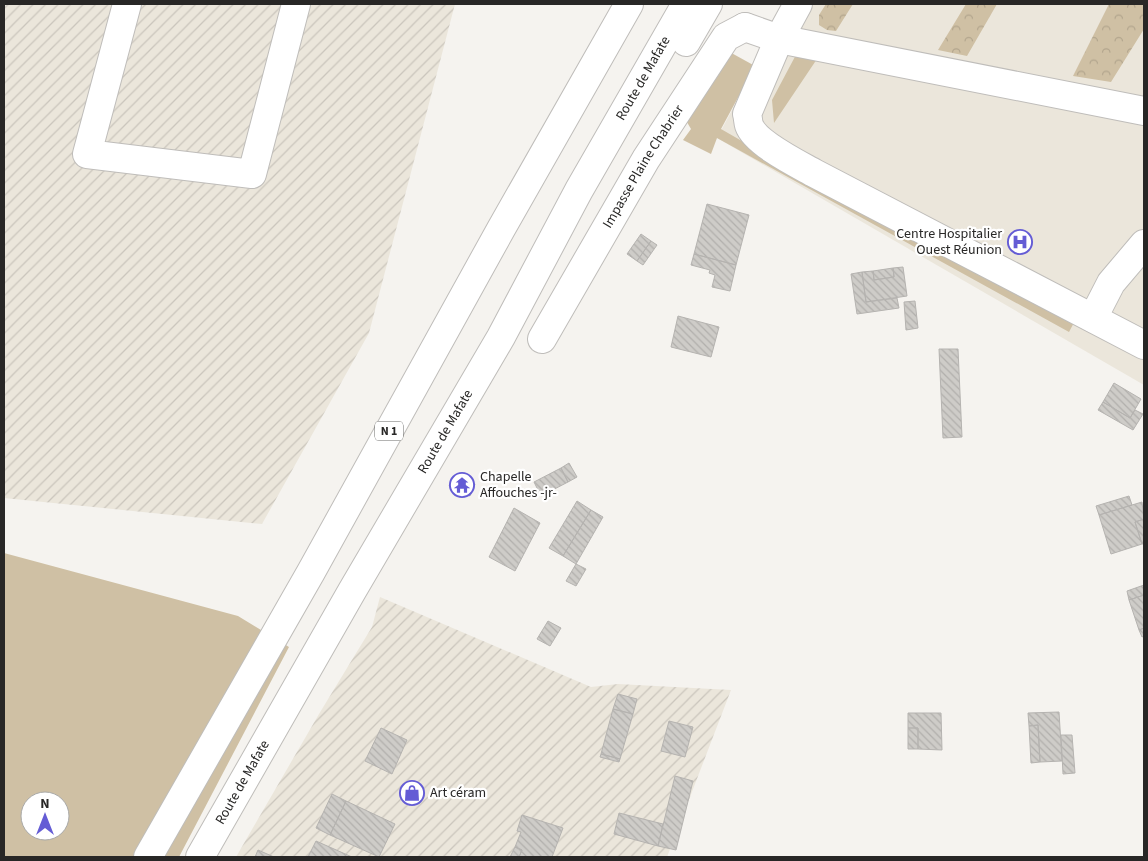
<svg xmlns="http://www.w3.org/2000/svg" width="1148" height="861" font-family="'Source Sans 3',sans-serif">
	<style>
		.built { fill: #ebe6db }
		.industrial { fill: url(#industrial-furrows) }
		.green { fill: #cfc0a4; fill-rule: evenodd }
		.park { fill: url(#park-crowns) }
		.building { fill: url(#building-back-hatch); stroke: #b5b3b0 }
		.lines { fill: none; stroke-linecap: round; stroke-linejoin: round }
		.minor-casing { stroke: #bfbdba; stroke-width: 30 }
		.highway-casing { stroke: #bfbdba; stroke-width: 30 }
		.minor { stroke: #fff; stroke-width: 28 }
		.highway { stroke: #fff; stroke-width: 28 }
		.labels { text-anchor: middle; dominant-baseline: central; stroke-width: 4.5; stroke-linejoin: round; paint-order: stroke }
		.shield { fill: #fff; stroke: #686867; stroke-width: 1 }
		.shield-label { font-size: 12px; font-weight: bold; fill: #282726 }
		.street-label { font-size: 14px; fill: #282726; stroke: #fff }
		.poi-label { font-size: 14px; fill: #282726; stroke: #fff; text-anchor: start }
	</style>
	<defs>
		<pattern id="industrial-furrows" width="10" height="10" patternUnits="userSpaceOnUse" patternTransform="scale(1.25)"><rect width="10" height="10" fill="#ebe6db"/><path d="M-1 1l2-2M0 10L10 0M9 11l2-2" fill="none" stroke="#cac5bc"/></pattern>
		<pattern id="park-crowns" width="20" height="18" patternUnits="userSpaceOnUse" patternTransform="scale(1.25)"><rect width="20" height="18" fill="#cfc0a4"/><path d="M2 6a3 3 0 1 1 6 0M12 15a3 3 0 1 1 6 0" fill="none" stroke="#b2a58d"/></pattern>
		<pattern id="building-back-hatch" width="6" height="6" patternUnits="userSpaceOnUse" patternTransform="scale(1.25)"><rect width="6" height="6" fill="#ceccc8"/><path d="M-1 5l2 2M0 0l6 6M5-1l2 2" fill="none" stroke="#b1afac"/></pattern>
	</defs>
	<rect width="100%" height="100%" fill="#f5f3ef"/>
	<!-- built -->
	<path class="built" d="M789 4H1144V385L717 138Z"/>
	<!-- industrial -->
	<path class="industrial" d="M4 4H455L369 333 262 524 4 498Z
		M380 597 591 687 618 684 731 690 667 857H236L319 714 372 627Z"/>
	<!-- green -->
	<path class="green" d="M726 50 755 66 721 129 806 178 1077 317 1069 332 717 138 711 154 683 140 691 129 684 117Z
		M798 51 819 56 774 123 772 100Z
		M4 553 238 616 289 647 179 857H4ZM30 801H60V831H30Z"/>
	<!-- park -->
	<path class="park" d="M826 4H853L836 31 827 30 819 25V15Z
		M966 4H997L967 56 938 50Z
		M1109 4H1144V29L1111 82 1073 76Z"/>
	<!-- building -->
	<path class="building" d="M707 204 749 215 736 265 694 254Z
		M641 234 651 241 637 261 627 254Z
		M651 241 657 245 643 265 637 261Z
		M694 254 736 265 730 291 712 287 715 275 709 273 710 270 691 265Z
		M903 267 907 296 866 302 862 272 873 271 874 280 894 277 893 268Z
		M893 268 894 277 874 280 873 271Z
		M862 272 866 302 897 298 899 308 857 314 851 274Z
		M915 301 918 328 906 330 904 302Z
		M678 316 719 327 711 357 671 347Z
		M939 349H958L962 437 943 438Z
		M1114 383 1141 399 1130 418 1103 402Z
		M1103 402 1130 418 1135 410 1143 414 1133 430 1098 410Z
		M569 463 577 477 568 482 561 468Z
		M561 468 568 482 541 496 534 482Z
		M455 475 475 484 470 496 449 486Z
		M1129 496 1132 505 1099 515 1096 506Z
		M577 501 591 510 563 556 549 548Z
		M1142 502 1144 519 1135 522 1142 544 1111 554 1099 515Z
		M514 508 540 523 515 571 489 557Z
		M591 510 603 517 576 564 563 556Z
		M1144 519V544H1142L1135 522Z
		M576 564 586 569 576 586 566 581Z
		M1144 585V595L1129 600 1127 591Z
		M1144 595V628L1139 630 1129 600Z
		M548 621 561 628 550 646 537 639Z
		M1144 628V636L1142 637 1139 630Z
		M618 694 637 699 633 714 613 709Z
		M613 709 633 714 620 759 601 754Z
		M1059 712 1062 761 1040 762 1038 725 1029 726 1028 713Z
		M908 713H941L942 750 918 749V728H908Z
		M669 721 693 727 685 757 661 751Z
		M1038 725 1040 762 1031 763 1029 726Z
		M381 728 407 740 392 774 365 761Z
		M908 728H918V749H908Z
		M1061 735H1072L1075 773 1063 774Z
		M601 754 620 759 619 762 600 757Z
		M675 776 693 781 676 850 658 846Z
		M332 794 346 801 330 835 316 828Z
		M346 801 395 824 379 857 330 835Z
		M619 813 663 824 658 846 614 834Z
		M522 815 563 828 552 857H519L522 850 515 847 521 832 517 831Z
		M316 841 352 857H308Z
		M515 847 522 850 519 857H510Z
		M258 850 274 857H255Z"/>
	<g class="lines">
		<defs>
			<g id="minor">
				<path d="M127 4 87 154 252 174 296 4"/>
				<path d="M798 4 779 39 747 114C748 117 748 122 749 125 755 143 798 164 814 173L1144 345"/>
				<path d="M745 27 779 39 1144 111"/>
				<path d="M1093 318 1111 283 1144 244"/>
				<path id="s1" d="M542 339 646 159 726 37 745 27"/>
			</g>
			<g id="highway">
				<path d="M686 42 708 4"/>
				<path d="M148 857 311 572 501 229 629 4"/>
				<path id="s2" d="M200 857 352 591 501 337 579 190 686 4"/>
			</g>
		</defs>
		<!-- minor casing -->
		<use href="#minor" class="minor-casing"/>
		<!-- highway casing -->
		<use href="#highway" class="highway-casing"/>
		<!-- minor -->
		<use href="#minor" class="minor"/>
		<!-- highway -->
		<use href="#highway" class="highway"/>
	</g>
	<!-- icons -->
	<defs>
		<symbol id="hospital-ring" viewBox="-11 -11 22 22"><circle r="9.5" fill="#fff" stroke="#645cd5" stroke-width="1.5"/><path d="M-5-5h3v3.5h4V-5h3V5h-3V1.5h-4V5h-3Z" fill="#645cd5"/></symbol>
		<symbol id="temple-ring" viewBox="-11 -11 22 22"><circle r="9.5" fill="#fff" stroke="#645cd5" stroke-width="1.5"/><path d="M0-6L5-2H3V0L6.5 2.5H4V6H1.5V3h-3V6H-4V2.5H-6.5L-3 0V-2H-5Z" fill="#645cd5"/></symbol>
		<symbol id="shop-ring" viewBox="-11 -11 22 22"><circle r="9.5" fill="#fff" stroke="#645cd5" stroke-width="1.5"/><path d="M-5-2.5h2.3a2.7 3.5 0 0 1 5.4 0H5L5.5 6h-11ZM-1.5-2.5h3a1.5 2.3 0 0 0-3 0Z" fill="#645cd5"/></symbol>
	</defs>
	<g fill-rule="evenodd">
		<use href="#hospital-ring" x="1006" y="228" width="28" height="28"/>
		<use href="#temple-ring" x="448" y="471" width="28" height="28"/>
		<use href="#shop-ring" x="398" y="779" width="28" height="28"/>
	</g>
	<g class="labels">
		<!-- shield labels -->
		<rect class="shield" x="375" y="421.5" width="28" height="19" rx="4"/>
		<g class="shield-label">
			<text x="389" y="431">N 1</text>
		</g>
		<!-- street labels -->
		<g class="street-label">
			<text stroke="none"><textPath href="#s2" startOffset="896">Route de Mafate</textPath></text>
			<text stroke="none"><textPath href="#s1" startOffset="200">Impasse Plaine Chabrier</textPath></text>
			<text stroke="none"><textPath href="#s2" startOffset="491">Route de Mafate</textPath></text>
			<text stroke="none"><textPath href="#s2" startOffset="86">Route de Mafate</textPath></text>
		</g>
		<!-- poi labels -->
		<g class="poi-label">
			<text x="1002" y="234" text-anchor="end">Centre Hospitalier<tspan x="1002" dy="16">Ouest Réunion</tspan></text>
			<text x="480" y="477">Chapelle<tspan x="480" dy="16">Affouches -jr-</tspan></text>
			<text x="430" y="793">Art céram</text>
		</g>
	</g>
	<!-- border -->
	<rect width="1148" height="861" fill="none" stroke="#282726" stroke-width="10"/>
	<!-- north arrow -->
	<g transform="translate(45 816)"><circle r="24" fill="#ffffff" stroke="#a9a9a8"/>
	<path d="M0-4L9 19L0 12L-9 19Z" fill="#645cd5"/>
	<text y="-8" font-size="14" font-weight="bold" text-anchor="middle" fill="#282726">N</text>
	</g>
</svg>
